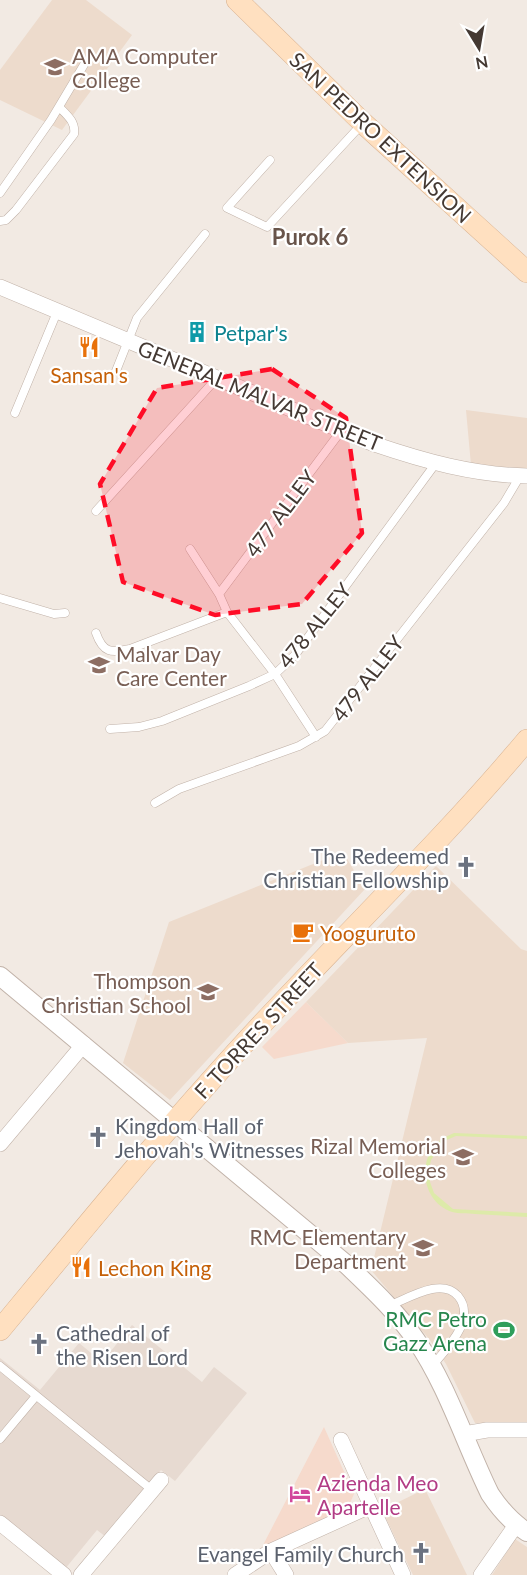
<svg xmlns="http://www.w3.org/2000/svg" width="527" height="1575" font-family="Lato,sans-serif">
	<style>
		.residential { fill: #e7dad1 }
		.commercial { fill: #f6dacc }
		.education { fill: #eddbcc }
		.green { fill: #ddeaa9 }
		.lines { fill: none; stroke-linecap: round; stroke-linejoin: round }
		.service-casing { stroke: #c1b2a8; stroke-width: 9 }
		.minor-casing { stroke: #c1b2a8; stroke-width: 16 }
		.tertiary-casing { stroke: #c1b2a8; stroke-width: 20 }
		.secondary-casing { stroke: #d9b392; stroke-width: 22 }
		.service { stroke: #fff; stroke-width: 8 }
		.minor { stroke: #fff; stroke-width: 15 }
		.tertiary { stroke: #fff; stroke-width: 18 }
		.secondary { stroke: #ffe0c0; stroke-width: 21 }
		.marked { fill: #ff0d27; fill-opacity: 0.2; stroke: #ff0d27; stroke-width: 4.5; stroke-dasharray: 12 8; stroke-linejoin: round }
		.labels { text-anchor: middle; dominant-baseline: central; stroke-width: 4.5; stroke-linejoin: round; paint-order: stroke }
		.education-label { font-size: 21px; fill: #785e54; stroke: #fff; text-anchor: end }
		.street-label { font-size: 21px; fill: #443933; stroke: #fff }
		.culture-label { font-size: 21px; fill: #0d838f; stroke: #fff; text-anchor: start }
		.food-label { font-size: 21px; fill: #c56008; stroke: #fff; text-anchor: start }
		.worship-label { font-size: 21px; fill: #5b616d; stroke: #fff; text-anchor: end }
		.leisure-label { font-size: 21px; fill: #27864d; stroke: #fff; text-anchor: end }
		.hotel-label { font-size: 21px; fill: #b23c85; stroke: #fff; text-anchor: start }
		.neighbourhood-label { font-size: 22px; font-weight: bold; fill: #68544a; stroke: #fff }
	</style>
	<rect width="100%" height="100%" fill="#f2eae3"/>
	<!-- residential -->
	<path class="residential" d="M132 1325 202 1382 214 1367 247 1393 175 1481 161 1470 106 1537 97 1530 60 1575 0 1529V1358L40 1390 79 1343 102 1362Z"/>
	<!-- commercial -->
	<path class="commercial" d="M306 1002 348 1043 274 1059 262 1047Z
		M324 1427 354 1494 347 1510 261 1549Z"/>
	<!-- education -->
	<path class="education" d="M52 0H86L132 35 62 130 0 100V70Z
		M466 410 527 418V469L471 465Z
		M343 852 365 889 170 1100 123 1063 169 922Z
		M436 866 521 949 527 951V1422L475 1423 446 1364 429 1339 371 1270 427 1038 348 1043 306 1002Z
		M425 1489 467 1575H413L382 1510Z
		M515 1539 527 1547V1575H492Z"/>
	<!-- green -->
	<path class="green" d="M454 1133 527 1136V1139L456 1136 444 1141 431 1160 429 1169 430 1182 434 1193 453 1209 527 1213V1217C510 1216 493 1215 475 1214 468 1213 459 1214 452 1212 426 1203 418 1171 432 1149 437 1141 445 1137 454 1133Z"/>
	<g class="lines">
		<defs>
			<path id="service" d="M270 160 227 208 267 227 362 124
				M0 193 51 120 85 63
				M0 221 6 220 16 210 74 134C76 122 67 115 59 107
				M116 371 137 318 205 234
				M15 413 57 312
				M96 511 217 378
				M190 549 219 594 227 612 275 674 316 737
				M219 594 341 431
				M0 598 54 614 65 613
				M96 633C103 653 111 653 130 649L227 612
				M110 729 139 727 162 721 249 686 275 674 295 655 436 463
				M155 803 179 789 299 746 325 731 504 503 520 476
				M389 1306C403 1300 417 1292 432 1289 442 1287 451 1288 458 1296 477 1319 447 1348 433 1365
				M0 1366 152 1490
				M0 1439 36 1396"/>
			<path id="minor" d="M0 287 374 444C424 461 474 475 527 476
				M0 1144 84 1044
				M464 1434 487 1430H527
				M341 1440 403 1575
				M0 1523 64 1575
				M271 1551 286 1575
				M81 1575 161 1480
				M235 1575 271 1551 370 1506
				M481 1575 516 1525"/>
			<path id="tertiary" d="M0 976 347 1265C371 1288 397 1312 416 1340 448 1387 465 1443 490 1494 500 1509 511 1522 527 1532"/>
			<path id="secondary" d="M237 0 363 123 527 272
				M0 1330C86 1226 171 1122 263 1023 351 928 444 839 527 740"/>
		</defs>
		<!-- service casing -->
		<use href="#service" class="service-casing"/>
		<!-- minor casing -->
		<use href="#minor" class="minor-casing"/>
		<!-- tertiary casing -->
		<use href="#tertiary" class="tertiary-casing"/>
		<!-- secondary casing -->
		<use href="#secondary" class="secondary-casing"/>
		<!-- service -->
		<use href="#service" class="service"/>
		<!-- minor -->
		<use href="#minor" class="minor"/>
		<!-- tertiary -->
		<use href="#tertiary" class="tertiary"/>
		<!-- secondary -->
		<use href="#secondary" class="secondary"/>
	</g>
	<!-- marked area -->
	<path class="marked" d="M272 369 346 418 362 533 302 604 215 615 123 582 100 484 157 388Z"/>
	<!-- icons -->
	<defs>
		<symbol id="university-bare" viewBox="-9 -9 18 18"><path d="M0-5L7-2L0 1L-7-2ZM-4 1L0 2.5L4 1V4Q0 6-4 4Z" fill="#8d6e63" stroke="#fff" stroke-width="2.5" paint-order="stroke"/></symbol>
		<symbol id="building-bare" viewBox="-9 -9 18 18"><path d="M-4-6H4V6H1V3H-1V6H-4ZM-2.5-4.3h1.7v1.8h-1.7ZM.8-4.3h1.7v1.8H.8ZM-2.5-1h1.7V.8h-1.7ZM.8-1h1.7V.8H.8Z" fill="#0f9aa8" stroke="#fff" stroke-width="2.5" paint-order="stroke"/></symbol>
		<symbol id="restaurant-bare" viewBox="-9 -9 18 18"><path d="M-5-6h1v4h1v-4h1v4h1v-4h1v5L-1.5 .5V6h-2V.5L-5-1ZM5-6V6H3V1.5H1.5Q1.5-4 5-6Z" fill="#e8710a" stroke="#fff" stroke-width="2.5" paint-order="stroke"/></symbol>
		<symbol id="school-bare" viewBox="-9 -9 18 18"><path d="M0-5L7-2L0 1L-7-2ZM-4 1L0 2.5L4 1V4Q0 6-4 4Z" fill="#8d6e63" stroke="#fff" stroke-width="2.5" paint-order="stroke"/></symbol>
		<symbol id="church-bare" viewBox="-9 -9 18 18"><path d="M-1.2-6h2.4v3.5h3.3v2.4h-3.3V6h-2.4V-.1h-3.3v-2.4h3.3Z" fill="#6b7280" stroke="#fff" stroke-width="2.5" paint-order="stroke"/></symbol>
		<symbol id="cafe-bare" viewBox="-9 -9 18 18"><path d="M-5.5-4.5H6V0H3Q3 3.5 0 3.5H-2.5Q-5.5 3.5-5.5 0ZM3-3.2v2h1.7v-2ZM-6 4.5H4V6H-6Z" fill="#e8710a" stroke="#fff" stroke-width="2.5" paint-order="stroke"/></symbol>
		<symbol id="stadium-bare" viewBox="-9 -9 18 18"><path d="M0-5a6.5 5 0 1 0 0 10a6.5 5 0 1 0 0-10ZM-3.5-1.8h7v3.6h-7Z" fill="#2e9e5b" stroke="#fff" stroke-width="2.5" paint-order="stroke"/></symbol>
		<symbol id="hotel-bare" viewBox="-9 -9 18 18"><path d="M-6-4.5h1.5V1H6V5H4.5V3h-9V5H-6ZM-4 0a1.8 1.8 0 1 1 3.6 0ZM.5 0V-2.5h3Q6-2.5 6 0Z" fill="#d1479c" stroke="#fff" stroke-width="2.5" paint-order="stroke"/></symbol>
	</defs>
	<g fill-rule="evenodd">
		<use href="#university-bare" x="40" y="52" width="30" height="30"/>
		<use href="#building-bare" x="182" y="317" width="30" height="30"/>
		<use href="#restaurant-bare" x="74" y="332" width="30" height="30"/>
		<use href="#school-bare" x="84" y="650" width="30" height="30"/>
		<use href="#church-bare" x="451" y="852" width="30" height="30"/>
		<use href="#cafe-bare" x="288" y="917" width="30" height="30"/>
		<use href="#school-bare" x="193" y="977" width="30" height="30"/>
		<use href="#church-bare" x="83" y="1122" width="30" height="30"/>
		<use href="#university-bare" x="448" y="1142" width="30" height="30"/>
		<use href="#school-bare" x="408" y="1233" width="30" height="30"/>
		<use href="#restaurant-bare" x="66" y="1252" width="30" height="30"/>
		<use href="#stadium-bare" x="489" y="1315" width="30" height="30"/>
		<use href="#church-bare" x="24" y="1329" width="30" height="30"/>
		<use href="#hotel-bare" x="285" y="1479" width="30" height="30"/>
		<use href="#church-bare" x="406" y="1538" width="30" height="30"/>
	</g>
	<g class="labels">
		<!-- education labels -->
		<g class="education-label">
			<text x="72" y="55" text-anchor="start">AMA Computer<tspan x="72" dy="24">College</tspan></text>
			<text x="116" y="653" text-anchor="start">Malvar Day<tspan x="116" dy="24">Care Center</tspan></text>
			<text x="191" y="980">Thompson<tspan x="191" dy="24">Christian School</tspan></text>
			<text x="446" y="1145">Rizal Memorial<tspan x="446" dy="24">Colleges</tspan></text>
			<text x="406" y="1236">RMC Elementary<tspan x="406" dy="24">Department</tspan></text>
		</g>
		<!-- street labels -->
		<g class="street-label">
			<text transform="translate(381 137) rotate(43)">SAN PEDRO EXTENSION</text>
			<text transform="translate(260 395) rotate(22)">GENERAL MALVAR STREET</text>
			<text transform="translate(280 513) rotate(-53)">477 ALLEY</text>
			<text transform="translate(314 625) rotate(-51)">478 ALLEY</text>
			<text transform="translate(367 678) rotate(-52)">479 ALLEY</text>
			<text transform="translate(258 1030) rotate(-47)">F. TORRES STREET</text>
		</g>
		<!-- culture labels -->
		<g class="culture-label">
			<text x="214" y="332">Petpar's</text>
		</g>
		<!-- food labels -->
		<g class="food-label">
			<text x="89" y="374" text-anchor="middle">Sansan's</text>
			<text x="320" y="932">Yooguruto</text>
			<text x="98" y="1267">Lechon King</text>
		</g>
		<!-- worship labels -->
		<g class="worship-label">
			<text x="449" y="855">The Redeemed<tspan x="449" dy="24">Christian Fellowship</tspan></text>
			<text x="115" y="1125" text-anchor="start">Kingdom Hall of<tspan x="115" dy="24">Jehovah's Witnesses</tspan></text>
			<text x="56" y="1332" text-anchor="start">Cathedral of<tspan x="56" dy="24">the Risen Lord</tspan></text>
			<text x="404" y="1553">Evangel Family Church</text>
		</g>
		<!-- leisure labels -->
		<g class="leisure-label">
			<text x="487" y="1318">RMC Petro<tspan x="487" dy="24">Gazz Arena</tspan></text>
		</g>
		<!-- hotel labels -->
		<g class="hotel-label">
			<text x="317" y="1482">Azienda Meo<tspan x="317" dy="24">Apartelle</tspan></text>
		</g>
		<!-- neighbourhood labels -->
		<g class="neighbourhood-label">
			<text x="310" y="236">Purok 6</text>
		</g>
	</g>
	<!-- north arrow -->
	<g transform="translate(479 48) rotate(169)" stroke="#ffffff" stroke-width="4.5" paint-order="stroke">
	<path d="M0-4.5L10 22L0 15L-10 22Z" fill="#443933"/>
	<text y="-9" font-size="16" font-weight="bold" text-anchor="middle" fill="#443933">N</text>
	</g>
</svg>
